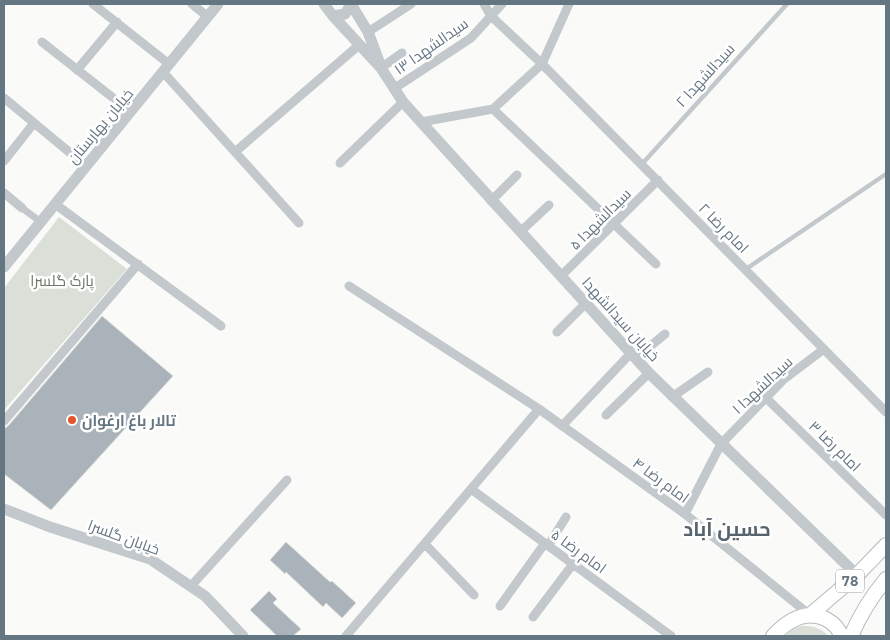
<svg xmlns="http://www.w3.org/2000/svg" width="890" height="640" font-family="'IBM Plex Sans',Cairo,sans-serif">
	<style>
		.green { fill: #dadfd7 }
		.building { fill: #aab3b9; stroke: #dcdcda }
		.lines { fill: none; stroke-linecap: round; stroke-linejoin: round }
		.primary-casing { stroke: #b5babe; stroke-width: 16 }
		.service { stroke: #c3c8cc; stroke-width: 4.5 }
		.pedestrian { stroke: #c3c8cc; stroke-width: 7 }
		.minor { stroke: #c3c8cc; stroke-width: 9 }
		.tertiary { stroke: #c3c8cc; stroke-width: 11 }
		.primary { stroke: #fff; stroke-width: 14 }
		.poi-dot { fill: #e4572e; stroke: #fff; stroke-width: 2 }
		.labels { text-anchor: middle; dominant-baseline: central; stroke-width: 5; stroke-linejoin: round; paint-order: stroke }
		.shield { fill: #fff; stroke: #939fa8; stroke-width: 1 }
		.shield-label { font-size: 14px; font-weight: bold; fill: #657683 }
		.street-label { font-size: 15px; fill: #657683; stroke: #fff }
		.park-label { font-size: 15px; fill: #687a64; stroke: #fff }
		.poi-label { font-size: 15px; font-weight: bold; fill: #657683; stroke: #fff; text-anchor: start }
		.district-label { font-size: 20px; font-weight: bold; fill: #57646e; stroke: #fff }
	</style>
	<rect width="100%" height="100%" fill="#fafaf8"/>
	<!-- green -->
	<path class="green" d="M59 217 127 269 4 410V288Z
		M801 626C812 626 821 627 828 636H786L791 630Z"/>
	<!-- building -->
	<path class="building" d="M102 316 173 376 51 510 4 474V429L9 425Z
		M286 542 330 582 332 581 356 603 342 618 326 603 323 607 286 572 285 574 270 560Z
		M269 591 277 599 273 603 301 629 293 636H277L250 610Z"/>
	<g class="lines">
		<defs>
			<path id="primary" d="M810 615 857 575 886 545
				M773 636C787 621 805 609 826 619 833 623 839 628 841 636
				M851 636C860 615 871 597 886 579"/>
		</defs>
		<!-- primary casing -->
		<use href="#primary" class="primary-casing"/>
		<!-- service -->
		<path class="service" d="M642 164 787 4
			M746 269 886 174"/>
		<!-- pedestrian -->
		<path class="pedestrian" d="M112 97 130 113
			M22 208 41 222"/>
		<!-- minor -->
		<path class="minor" d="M93 4 169 64
			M192 4 208 17
			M484 4 491 16 542 64 886 412
			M368 32 411 4
			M42 42 112 97
			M381 68 402 53
			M77 70 117 22
			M163 72 299 223
			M395 88 471 38 502 4
			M4 98 86 166
			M493 109 656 264
			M421 122 493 109 542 64 569 4
			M235 152 359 45
			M4 161 34 123
			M340 163 403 102
			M4 193 22 208
			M491 201 517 175
			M55 204 221 326
			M520 232 549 205
			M561 276 658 180
			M349 286 539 409 685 514 810 615
			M557 332 586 303
			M636 358 665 334
			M672 397 708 372
			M765 397 886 515
			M606 415 649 373
			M4 421 138 264
			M562 426 631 353
			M471 489 671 636
			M685 514 721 444 783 380 824 349
			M425 544 474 595
			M548 546 566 517
			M191 586 287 480
			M500 606 545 543
			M533 617 573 564
			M346 636 539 409"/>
		<!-- tertiary -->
		<path class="tertiary" d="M324 4 333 16 345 14 351 4
			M351 4 368 32 380 64
			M333 16 381 68 403 102 421 122 649 373 857 575
			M4 267 218 4
			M4 509 50 527 150 559 205 596 243 636"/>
		<!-- primary -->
		<use href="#primary" class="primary"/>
	</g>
	<!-- markers -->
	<circle class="poi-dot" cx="72" cy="420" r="5"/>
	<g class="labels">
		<!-- shield labels -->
		<rect class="shield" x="836" y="569.5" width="28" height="23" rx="4"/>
		<g class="shield-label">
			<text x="850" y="581">78</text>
		</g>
		<!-- street labels -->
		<g class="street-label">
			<text transform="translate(431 46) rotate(-35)">سیدالشهدا ۱۳</text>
			<text transform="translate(705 75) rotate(-48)">سیدالشهدا ۲</text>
			<text transform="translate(100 126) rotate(-50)">خیابان بهارستان</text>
			<text transform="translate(600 219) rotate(-45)">سیدالشهدا ۵</text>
			<text transform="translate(724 228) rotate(45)">امام رضا ۲</text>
			<text transform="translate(621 319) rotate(48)">خیابان سیدالشهدا</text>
			<text transform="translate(762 385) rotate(-43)">سیدالشهدا ۱</text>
			<text transform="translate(835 446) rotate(44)">امام رضا ۳</text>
			<text transform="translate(661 480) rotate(36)">امام رضا ۴</text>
			<text transform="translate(124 537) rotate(20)">خیابان گلسرا</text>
			<text transform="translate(579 551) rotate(36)">امام رضا ۵</text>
		</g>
		<!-- park labels -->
		<g class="park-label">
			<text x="62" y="280">پارک گلسرا</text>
		</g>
		<!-- poi labels -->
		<g class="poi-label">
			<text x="82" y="420">تالار باغ ارغوان</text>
		</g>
		<!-- district labels -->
		<g class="district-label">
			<text x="727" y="528">حسین آباد</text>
		</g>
	</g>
	<!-- border -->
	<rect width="890" height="640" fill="none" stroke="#657683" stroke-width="10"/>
</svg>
